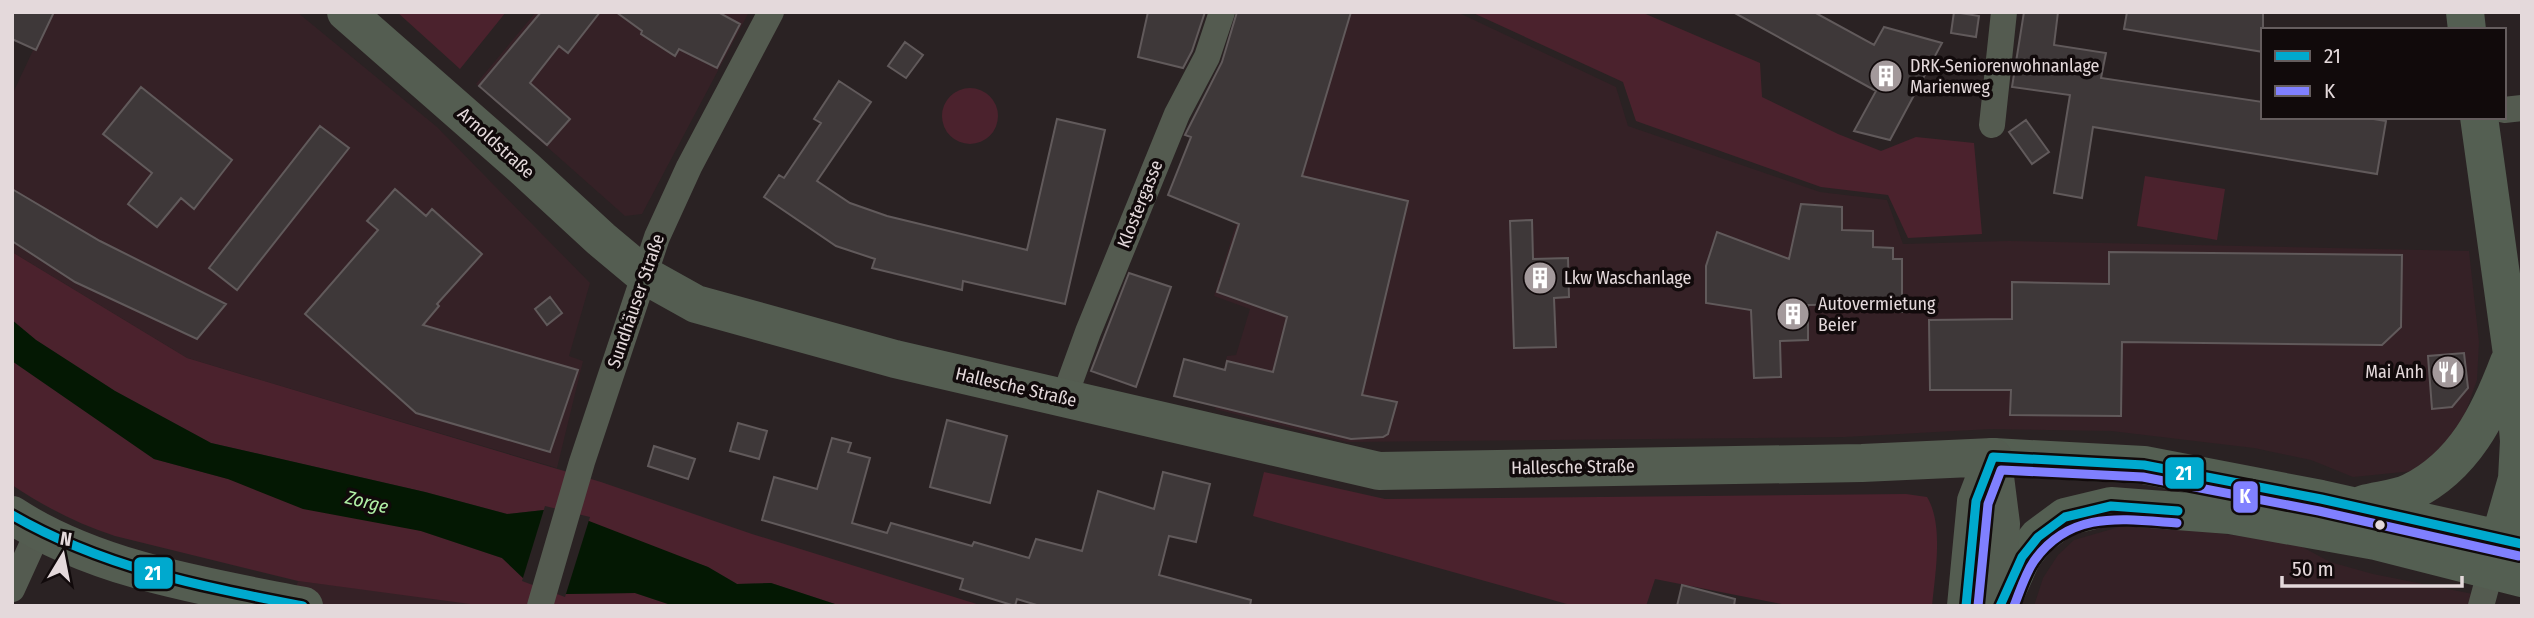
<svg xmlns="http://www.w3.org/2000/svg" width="2534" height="618" font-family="'Fira Sans Condensed',sans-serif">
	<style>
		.built { fill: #352126 }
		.green { fill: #4b222d }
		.water { fill: #041803 }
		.pier { fill: #2a2223 }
		.building { fill: #3e3839; stroke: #615a5b; stroke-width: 2 }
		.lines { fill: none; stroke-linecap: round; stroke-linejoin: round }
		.street { stroke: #545b50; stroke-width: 26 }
		.secondary { stroke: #545f52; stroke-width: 38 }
		.primary { stroke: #545d51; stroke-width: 38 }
		.bus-1-casing { stroke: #110a0b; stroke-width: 14 }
		.bus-2-casing { stroke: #110a0b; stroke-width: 14 }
		.bus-1 { stroke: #00a9ce; stroke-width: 9 }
		.bus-2 { stroke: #8080ff; stroke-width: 9 }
		.bus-dot { fill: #e4d9db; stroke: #110a0b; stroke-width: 2.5 }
		.labels { text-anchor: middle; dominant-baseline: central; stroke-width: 7; stroke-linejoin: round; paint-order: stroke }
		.poi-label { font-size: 18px; fill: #e4d9db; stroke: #110a0b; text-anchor: start }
		.street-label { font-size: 18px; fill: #e4d9db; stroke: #110a0b }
		.water-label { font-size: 19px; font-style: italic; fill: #b1f0a6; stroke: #110a0b }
		.line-badge { stroke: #110a0b; stroke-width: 2.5 }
		.badge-label { font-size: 19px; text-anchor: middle; font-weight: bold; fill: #fff }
	</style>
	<rect width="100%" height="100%" fill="#2a2223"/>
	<!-- built -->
	<path class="built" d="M51 12H297L437 127 590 283 569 356 583 361 557 468 187 358 12 252V95Z
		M536 12H749L642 214 625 216 476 84Z
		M1301 12H1457L1616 87 1628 126 1820 192 1887 200 1903 244 2009 241 2469 251 2479 342 2477 380 2463 420 2444 447 2413 471 2353 477 2311 460 2254 448 2111 431 1991 429 1845 437 1347 442 1215 409 1227 356 1236 355 1250 309 1214 296Z
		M2119 527H2169L2295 543 2330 562 2373 574 2483 596 2481 606H2034L2043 578 2058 555 2074 540Z
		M298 581 481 604 485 606H290Z"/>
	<!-- green -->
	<path class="green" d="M397 12H506L460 69Z
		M1471 12H1641L1760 63 1762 97 1838 134 1881 151 1916 137 1974 143 1982 234 1908 238 1888 195 1821 187 1636 121 1623 82Z
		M942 116a28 28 0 1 1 56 0a28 28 0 1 1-56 0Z
		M2145 176 2225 189 2217 240 2137 226Z
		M12 252 187 358 601 482 752 534 983 606H841L771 583 737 584 708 567 544 510 507 514 425 492 211 443 115 391 36 340 12 320Z
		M12 361 154 459 421 531 502 558 523 578 566 594 635 593 674 606H485L298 581 115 536C78 524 45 507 12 485Z
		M1264 472 1385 499 1906 494 1927 497C1944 525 1935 574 1932 606H1792L1655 579 1646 606H1574L1253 516Z"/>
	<!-- water -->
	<path class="water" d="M12 320 36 340 115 391 211 443 425 492 507 514 544 510 589 521 708 567 737 584 771 583 841 606H674L635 593 566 594 523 578 502 558 421 531 303 509 228 479 154 459 12 361Z"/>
	<!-- pier -->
	<path class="pier" d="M545 506 590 517 565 597 522 581Z"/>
	<!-- building -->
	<path class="building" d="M12 12H54L36 50 12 39Z
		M541 12H600L568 53 559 46 530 83 570 119 547 145 479 86Z
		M616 12H718L740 24 717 68 679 49 675 56 641 34 642 31Z
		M1148 12H1205L1192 51 1183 68 1138 57Z
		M1237 12H1351L1302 176 1408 201 1362 395 1397 402 1388 434 1383 437 1351 439 1174 396 1184 359 1225 370 1227 361 1273 372 1287 317 1217 292 1239 224 1168 195 1191 137 1185 135 1222 62Z
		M1733 12H1814L1874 45 1884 27 1942 43 1890 140 1854 131 1876 91Z
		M1954 12 1979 16 1976 37 1951 33Z
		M2024 12H2058L2054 45 2106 53 2101 78 2263 102V117H2361L2386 121 2377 174 2093 127 2082 198 2054 193 2070 95 2012 87Z
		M2127 12H2263V52L2124 29Z
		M905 42 923 55 906 78 888 66Z
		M839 81 871 102 817 181 850 203 887 216 1027 250 1057 119 1105 130 1065 304 963 281 962 290 872 268 875 259 836 246 764 197 779 175 784 178 821 123 814 119Z
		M141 87 232 160 194 209 181 198 157 227 128 204 152 173 103 134Z
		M2026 120 2049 152 2032 164 2009 132Z
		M320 126 349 148 237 290 209 268Z
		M12 189 100 241 226 304 197 339 75 282 12 241Z
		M395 189 426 216 432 209 482 254 437 304 439 306 423 325 578 370 550 452 416 413 305 314 378 230 367 221Z
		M1801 204 1842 207V230L1873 231V247L1893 248V259H1902V312H1871V304L1808 305V340L1780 341 1781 377 1754 378 1751 310 1706 303V266L1717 232 1789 259Z
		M1532 220 1533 259 1568 258 1569 297 1554 298 1556 347 1514 348 1510 221Z
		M2109 252 2402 255 2401 327 2382 345 2122 342 2121 416 2010 415 2011 390H1930L1929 320 2012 319V282L2109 284Z
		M1129 273 1171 287 1136 387 1091 371Z
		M550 297 562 313 547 325 535 309Z
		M2464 353 2468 388 2452 407 2432 409 2428 356Z
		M947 420 1007 436 990 503 930 487Z
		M738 423 767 431 759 459 730 451Z
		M832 438 851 443 848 452 870 458 852 523 887 533 891 523 972 546 974 542 1029 558 1036 539 1082 551 1098 491 1154 509 1163 472 1210 484 1196 542 1169 536 1159 575 1251 600 1250 606H1040L1017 599 1015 606 960 589 963 579 762 520 774 477 817 489Z
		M654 446 695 459 688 479 648 466Z
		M1682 585 1735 599 1734 606H1677Z"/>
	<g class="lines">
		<!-- street -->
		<path class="street" d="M2504 110 2522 108
			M1992 125 2004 12
			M1064 398 1088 332 1177 114 1207 57 1222 12
			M12 589 38 532
			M540 606 582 462 657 237 689 167 771 12
			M2481 606 2491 569"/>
		<!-- secondary -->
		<path class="secondary" d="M2465 12 2467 30
			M2479 117 2512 354 2519 441 2517 479 2493 563
			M1993 457 2144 465 2321 499 2522 544
			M2364 504C2378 500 2397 499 2411 492 2464 466 2489 415 2509 362
			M2000 606 2022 557 2038 537 2065 517 2111 506 2230 515 2376 541 2522 578"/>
		<!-- primary -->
		<path class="primary" d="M346 12 524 168 601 239 644 275 696 304 895 359 1379 471 1862 463 1993 457
			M1994 469 2001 524 1996 606
			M12 515C96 570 208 587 304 606
			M1966 606 1976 501 1993 457"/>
		<defs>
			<path id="bus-1" d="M12 515C104 568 200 586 303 606
				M1966 606 1976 501 1993 457 2144 465 2321 499 2522 544
				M2000 606 2022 557 2038 537 2065 517 2111 506 2178 511"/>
			<path id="bus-2" d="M1978 606 1988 504 2001 470 2143 477 2319 511 2519 556
				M2014 606C2020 591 2025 574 2034 561 2070 510 2122 519 2177 523"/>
		</defs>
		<!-- bus-1 casing -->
		<use href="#bus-1" class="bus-1-casing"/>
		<!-- bus-2 casing -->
		<use href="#bus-2" class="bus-2-casing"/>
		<!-- bus-1 -->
		<use href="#bus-1" class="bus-1"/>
		<!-- bus-2 -->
		<use href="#bus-2" class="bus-2"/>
	</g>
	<!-- icons -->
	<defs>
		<symbol id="building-disc" viewBox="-11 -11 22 22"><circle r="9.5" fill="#a3999b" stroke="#110a0b"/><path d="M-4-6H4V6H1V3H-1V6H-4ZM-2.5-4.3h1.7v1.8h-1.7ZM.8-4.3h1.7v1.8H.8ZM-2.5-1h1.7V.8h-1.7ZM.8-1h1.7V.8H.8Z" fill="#fff"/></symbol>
		<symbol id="restaurant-disc" viewBox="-11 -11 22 22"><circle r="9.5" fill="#a3999b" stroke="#110a0b"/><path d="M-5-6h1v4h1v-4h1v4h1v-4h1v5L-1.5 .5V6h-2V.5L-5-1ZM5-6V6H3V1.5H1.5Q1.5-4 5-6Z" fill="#fff"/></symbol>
	</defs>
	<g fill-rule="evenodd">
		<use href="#building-disc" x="1867" y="57" width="38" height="38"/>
		<use href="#building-disc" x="1521" y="259" width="38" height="38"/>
		<use href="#building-disc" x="1774" y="295" width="38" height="38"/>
		<use href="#restaurant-disc" x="2429" y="353" width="38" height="38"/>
	</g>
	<!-- markers -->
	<circle class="bus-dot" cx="2380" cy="525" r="6"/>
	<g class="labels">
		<!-- poi labels -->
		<g class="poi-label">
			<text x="1910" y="66">DRK-Seniorenwohnanlage<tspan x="1910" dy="21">Marienweg</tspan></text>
			<text x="1564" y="278">Lkw Waschanlage</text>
			<text x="1818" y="304">Autovermietung<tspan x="1818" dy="21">Beier</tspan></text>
			<text x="2424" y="372" text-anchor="end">Mai Anh</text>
		</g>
		<!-- street labels -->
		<g class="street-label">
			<text transform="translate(496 143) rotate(42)">Arnoldstraße</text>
			<text transform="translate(1140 204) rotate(-68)">Klostergasse</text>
			<text transform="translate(636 301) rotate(-71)">Sundhäuser Straße</text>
			<text transform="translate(1016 387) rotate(13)">Hallesche Straße</text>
			<text transform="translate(1573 467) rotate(-1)">Hallesche Straße</text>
		</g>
		<!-- water labels -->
		<g class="water-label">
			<text transform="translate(367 502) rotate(14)">Zorge</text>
		</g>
	</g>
	<g class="line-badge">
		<rect x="2164" y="456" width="41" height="34" rx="7" fill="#00a9ce"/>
		<rect x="2232" y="480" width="27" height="34" rx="7" fill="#8080ff"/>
		<rect x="133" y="556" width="41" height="34" rx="7" fill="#00a9ce"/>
	</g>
	<g class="badge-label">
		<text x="2184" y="480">21</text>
		<text x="2245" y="503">K</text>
		<text x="153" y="580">21</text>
	</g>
	<!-- border -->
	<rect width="2534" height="618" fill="none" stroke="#e4d9db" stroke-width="28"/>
	<!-- legend -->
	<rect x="2261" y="28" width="245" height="91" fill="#110a0b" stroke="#655d5e" stroke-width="2"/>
	<rect x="2275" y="51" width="35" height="10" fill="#00a9ce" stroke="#655d5e" stroke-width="2"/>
	<text x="2324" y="63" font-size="21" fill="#e4d9db">21</text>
	<rect x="2275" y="86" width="35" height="10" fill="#8080ff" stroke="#655d5e" stroke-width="2"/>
	<text x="2324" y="98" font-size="21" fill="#e4d9db">K</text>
	<!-- north arrow -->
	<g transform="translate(63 555) rotate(10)" stroke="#110a0b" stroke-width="5" paint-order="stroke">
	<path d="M0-5L12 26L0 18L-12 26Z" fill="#e4d9db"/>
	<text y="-10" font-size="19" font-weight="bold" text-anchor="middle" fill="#e4d9db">N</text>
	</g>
	<!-- scale -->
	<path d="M2282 576v10h180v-10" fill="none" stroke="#e4d9db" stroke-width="3.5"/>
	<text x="2292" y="576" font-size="21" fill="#e4d9db" stroke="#110a0b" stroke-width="5" paint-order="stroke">50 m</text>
</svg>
